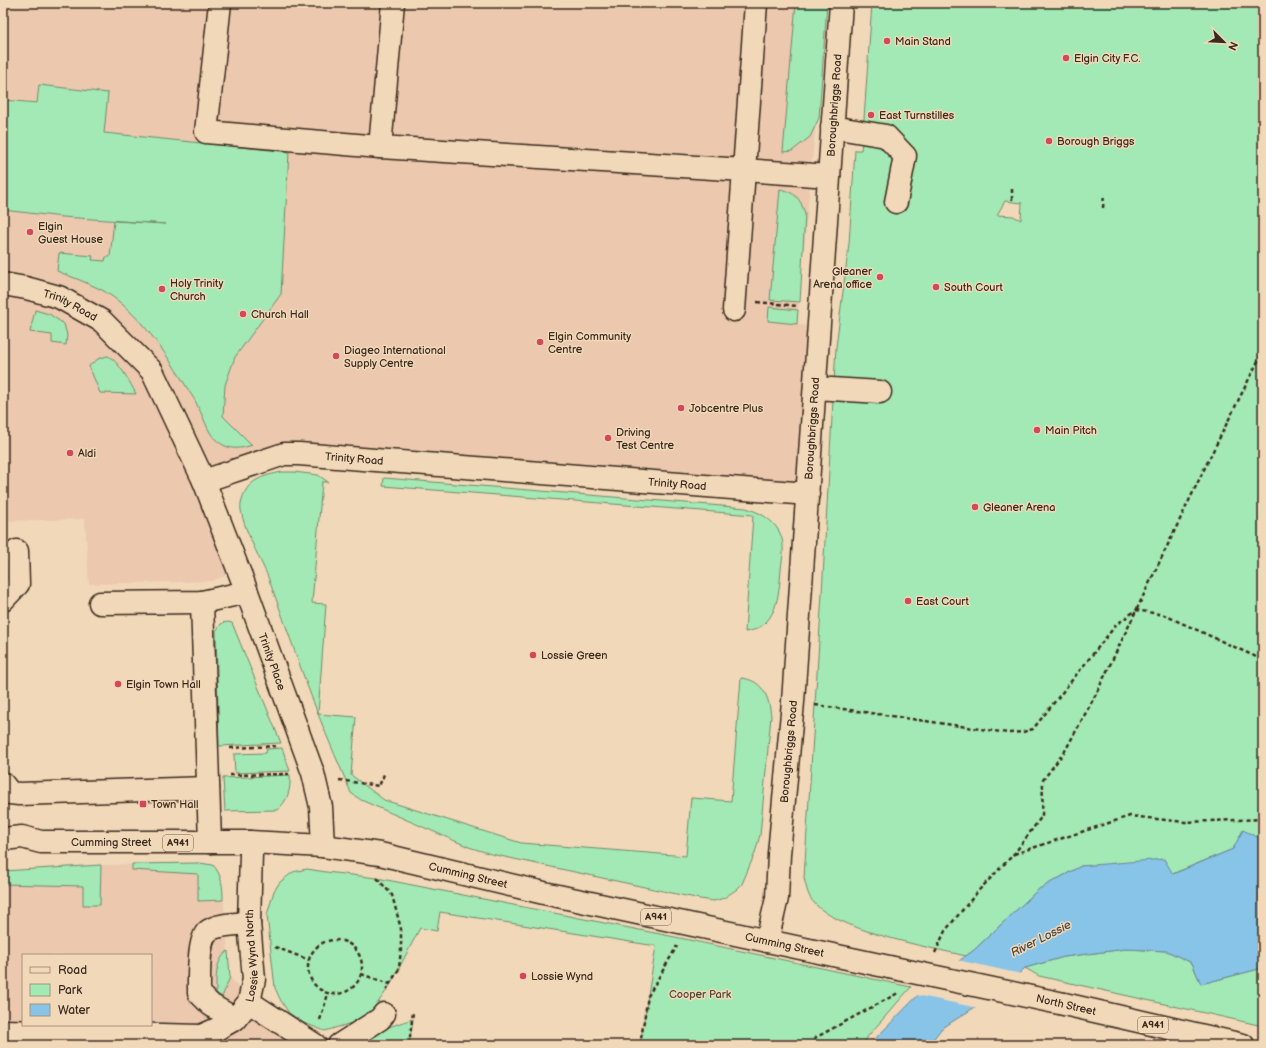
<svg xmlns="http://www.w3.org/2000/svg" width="1266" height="1048" font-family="'Balsamiq Sans',sans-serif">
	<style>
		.built { fill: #ebc8ae; fill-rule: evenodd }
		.green { fill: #a3e9b5; stroke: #6f8a6a; fill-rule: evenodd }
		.water { fill: #88c4e8; stroke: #698697 }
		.pier { fill: #f1d8b8 }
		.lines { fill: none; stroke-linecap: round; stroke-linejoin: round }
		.minor-casing { stroke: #3b2a1e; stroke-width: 25 }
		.major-casing { stroke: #3b2a1e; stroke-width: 25 }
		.path { stroke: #3b2a1e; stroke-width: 2.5; stroke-dasharray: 4 3; stroke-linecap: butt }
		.minor { stroke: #f1d8b8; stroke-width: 22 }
		.major { stroke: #f1d8b8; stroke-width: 22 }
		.major-bridge-casing { stroke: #3b2a1e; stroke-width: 25; stroke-linecap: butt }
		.major-bridge { stroke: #f1d8b8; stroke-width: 22 }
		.poi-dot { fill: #d1495b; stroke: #f1d8b8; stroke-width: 1.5 }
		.labels { text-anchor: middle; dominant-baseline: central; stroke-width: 3; stroke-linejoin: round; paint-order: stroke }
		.shield { fill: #f1d8b8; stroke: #725e4c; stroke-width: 1 }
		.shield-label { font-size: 10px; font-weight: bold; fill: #3b2a1e }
		.poi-label { font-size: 11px; fill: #3b2a1e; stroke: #f1d8b8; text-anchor: start }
		.street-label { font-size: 11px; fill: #3b2a1e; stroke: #f1d8b8 }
		.park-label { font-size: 11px; fill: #4b4735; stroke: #f1d8b8 }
		.water-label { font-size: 12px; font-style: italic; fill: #4a4946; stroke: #f1d8b8 }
	</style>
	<rect width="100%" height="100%" fill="#f1d8b8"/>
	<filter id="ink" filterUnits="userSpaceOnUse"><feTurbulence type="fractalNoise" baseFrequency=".025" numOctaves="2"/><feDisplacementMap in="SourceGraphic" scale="8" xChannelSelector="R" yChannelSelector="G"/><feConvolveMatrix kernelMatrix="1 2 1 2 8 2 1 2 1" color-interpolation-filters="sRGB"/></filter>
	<g filter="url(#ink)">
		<!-- built -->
		<path class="built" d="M3 3H827L819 118 815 128 797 324 816 328 804 491 283 451 205 477 184 434 104 318 3 281V122L27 213 63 217 284 231 289 152 104 133 108 93 39 85 37 103 3 100Z
			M3 288 56 301 134 356 236 571 212 581 89 584 85 519 3 521Z
			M199 863 213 865 218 871 222 883 230 977 278 1038 289 1045H3V871L105 865ZM23 955H151V1025H23Z"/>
		<!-- green -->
		<path class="green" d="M796 3H827L819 118 810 137 792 151 783 152Z
			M872 3H1263V840L1243 831 1233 849 1172 874 1115 864 1081 866 1039 889 974 950 966 956C929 947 831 930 811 899 807 893 806 885 804 878L822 594 836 347 849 244 855 150H861L863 133ZM1005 201 1022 203 1021 220 1013 216 997 215Z
			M39 85 108 93 104 133 289 152 281 294 235 357 225 385 223 416 252 445C238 450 227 450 215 439 207 431 204 417 198 407 196 401 192 396 189 391 168 356 138 310 102 290 88 283 72 277 57 271L59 253 93 256 92 260 105 261 106 257H110L114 221 166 224 63 217 3 210V100L37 103Z
			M780 189C796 193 800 198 805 214L800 302 770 300Z
			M769 307 798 310 797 324 768 321Z
			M35 310 49 314 64 324 67 335 66 345 52 343V335L30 332Z
			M107 356C117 358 131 384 136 394L100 393 89 366 98 359Z
			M282 472H294L318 475 328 482H322L312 603 326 604 318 714 356 717 351 775 384 800 521 843 686 856 691 798 731 801 741 678C763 680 769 697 771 716L760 835 755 853 742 884 737 889 724 898 714 901 700 899 491 854 469 847 361 800 351 793C340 766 328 740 318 714 300 668 285 622 268 577 261 560 238 519 241 503 246 480 262 476 282 472Z
			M384 478 746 508C758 512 769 517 777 528 786 541 783 554 781 569 779 595 777 628 745 632L753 515 383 486Z
			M228 622 232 623 281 743 219 746 216 631 222 623Z
			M282 748 290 771 235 773 234 754 266 753 267 749Z
			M290 775C291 789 288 801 277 810L225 811 223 778Z
			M199 863 213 865C222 875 223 887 223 900L198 901V874L132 870V864Z
			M101 865 100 905H83V886L3 884V871Z
			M307 869 326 872 377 878 675 937 911 987 868 1036 863 1045H640L656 946 440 912 437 931 420 928 389 987 372 1011 355 1022 325 1031 304 1023 289 1013 281 1001 275 988 267 915 274 891 280 882 293 872Z
			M1126 949 1167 951 1192 963 1201 984 1259 969 1263 962V1026L1039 976 1025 968 1064 957Z
			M228 951 230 977 222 997 216 993C216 978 215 960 228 951Z
			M413 1019 409 1045H356C373 1032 393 1025 413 1019Z"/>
		<!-- water -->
		<path class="water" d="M1243 830 1263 840V962L1259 969 1201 984 1192 963 1167 951 1126 949 1064 957 1025 968 1000 991 941 1029 929 1045H872L874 1040 934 979 974 950 1039 889 1081 866 1164 859 1173 874 1233 849Z"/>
		<!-- pier -->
		<path class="pier" d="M957 960 1021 974 1001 992 978 1008 916 995 933 977Z"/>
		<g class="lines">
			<defs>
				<g id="minor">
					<path d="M220 3 206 132 380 147"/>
					<path d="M393 3 380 147 744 170 829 176"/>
					<path d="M832 127 886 136 905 156 896 202"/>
					<path id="s1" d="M3 284 26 288 59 297 102 321 152 371 204 481 284 454H299L808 494"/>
					<path d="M734 310 756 3"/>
					<path d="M815 388 880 392"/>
					<path id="s2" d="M204 481 247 592 313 773 321 807 323 846"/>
					<path d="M3 600 18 584 17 551"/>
					<path d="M202 602 210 842"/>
					<path d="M100 603 202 602 247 592"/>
					<path d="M3 784 10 793 19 794 208 788"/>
					<path id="s3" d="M767 941 777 898 779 854 793 702 841 3"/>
					<path d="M249 1002 315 1045"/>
					<path d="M235 1019 211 1005 199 993C199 981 198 940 207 932 215 924 238 924 249 923"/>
					<path id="s4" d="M3 1031 201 1036 217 1029 235 1019 249 1002 254 979 249 923 251 853 250 842"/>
					<path d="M339 1045 380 1019 384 1014"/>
				</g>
				<g id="major">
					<path id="s5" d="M3 839 22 837 41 842H250L323 846 380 854 544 893 889 967"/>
					<path d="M1064 1004 1243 1045"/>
				</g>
			</defs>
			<!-- minor casing -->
			<use href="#minor" class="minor-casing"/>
			<!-- major casing -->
			<use href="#major" class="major-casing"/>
			<!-- path -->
			<path class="path" d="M1012 200V189
				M1103 208 1104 194
				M757 302 798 306
				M815 705 1008 733 1023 732 1033 729 1116 625 1136 610 1164 615 1263 660
				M230 748 279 746
				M230 775 289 774
				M339 780 379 786 385 772
				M1014 854 1130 816 1185 822 1263 819
				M377 878 392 895 401 929V949L399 969 386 990
				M308 967a27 27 0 1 1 54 0a27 27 0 1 1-54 0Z
				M275 947 309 960
				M935 953 945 931 980 889 1014 854 1042 816 1043 780 1065 751 1096 694 1211 455 1263 351
				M361 974 390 984
				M320 1020 328 994
				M409 1045 413 1012
				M640 1045 648 996 677 946
				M810 1045 815 1038 898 993"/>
			<!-- minor -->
			<use href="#minor" class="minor"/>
			<!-- major -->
			<use href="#major" class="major"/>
			<defs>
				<path id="major-bridge" d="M889 967 1064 1004"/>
			</defs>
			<!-- major-bridge casing -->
			<use href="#major-bridge" class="major-bridge-casing"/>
			<!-- major-bridge -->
			<use href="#major-bridge" class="major-bridge"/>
		</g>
	</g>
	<!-- markers -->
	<g class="poi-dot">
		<circle cx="887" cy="41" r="4"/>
		<circle cx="1066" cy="58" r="4"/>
		<circle cx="871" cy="115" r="4"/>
		<circle cx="1049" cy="141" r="4"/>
		<circle cx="30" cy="232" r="4"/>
		<circle cx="880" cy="277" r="4"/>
		<circle cx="936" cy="287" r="4"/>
		<circle cx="162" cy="289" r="4"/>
		<circle cx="243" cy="314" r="4"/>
		<circle cx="540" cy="342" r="4"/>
		<circle cx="336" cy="356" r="4"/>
		<circle cx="681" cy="408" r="4"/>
		<circle cx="1037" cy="430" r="4"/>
		<circle cx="608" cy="438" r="4"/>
		<circle cx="70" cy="453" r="4"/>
		<circle cx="975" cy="507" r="4"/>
		<circle cx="908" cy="601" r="4"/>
		<circle cx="533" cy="655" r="4"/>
		<circle cx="118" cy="684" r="4"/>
		<rect x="139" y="800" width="8" height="8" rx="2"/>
		<circle cx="523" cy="976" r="4"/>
	</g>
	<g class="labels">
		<!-- shield labels -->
		<g class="shield">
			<rect x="163" y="835" width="30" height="16" rx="3"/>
			<rect x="641" y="909" width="30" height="16" rx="3"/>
			<rect x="1138" y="1017" width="30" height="16" rx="3"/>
		</g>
		<g class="shield-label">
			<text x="178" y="843">A941</text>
			<text x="656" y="917">A941</text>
			<text x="1153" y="1025">A941</text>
		</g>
		<!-- poi labels -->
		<g class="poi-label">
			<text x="895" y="41">Main Stand</text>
			<text x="1074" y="58">Elgin City F.C.</text>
			<text x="879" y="115">East Turnstilles</text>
			<text x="1057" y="141">Borough Briggs</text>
			<text x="38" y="226">Elgin<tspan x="38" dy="13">Guest House</tspan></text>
			<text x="872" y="271" text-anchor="end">Gleaner<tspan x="872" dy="13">Arena office</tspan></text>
			<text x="170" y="283">Holy Trinity<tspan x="170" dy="13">Church</tspan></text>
			<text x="944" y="287">South Court</text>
			<text x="251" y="314">Church Hall</text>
			<text x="548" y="336">Elgin Community<tspan x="548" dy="13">Centre</tspan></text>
			<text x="344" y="350">Diageo International<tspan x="344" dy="13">Supply Centre</tspan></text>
			<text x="689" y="408">Jobcentre Plus</text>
			<text x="1045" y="430">Main Pitch</text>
			<text x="616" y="432">Driving<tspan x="616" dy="13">Test Centre</tspan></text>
			<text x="78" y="453">Aldi</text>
			<text x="983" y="507">Gleaner Arena</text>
			<text x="916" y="601">East Court</text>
			<text x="541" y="655">Lossie Green</text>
			<text x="126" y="684">Elgin Town Hall</text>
			<text x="151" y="804">Town Hall</text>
			<text x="531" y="976">Lossie Wynd</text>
		</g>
		<!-- street labels -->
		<g class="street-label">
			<text stroke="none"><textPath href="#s3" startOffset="839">Boroughbriggs Road</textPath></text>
			<text stroke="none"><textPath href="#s1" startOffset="71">Trinity Road</textPath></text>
			<text stroke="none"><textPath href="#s3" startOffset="515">Boroughbriggs Road</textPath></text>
			<text stroke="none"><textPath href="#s1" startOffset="454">Trinity Road</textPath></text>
			<text stroke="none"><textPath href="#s1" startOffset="778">Trinity Road</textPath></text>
			<text stroke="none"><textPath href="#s2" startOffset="193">Trinity Place</textPath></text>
			<text stroke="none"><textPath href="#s3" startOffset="191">Boroughbriggs Road</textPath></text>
			<text stroke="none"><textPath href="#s5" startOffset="109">Cumming Street</textPath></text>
			<text stroke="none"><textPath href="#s5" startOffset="469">Cumming Street</textPath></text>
			<text stroke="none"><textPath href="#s5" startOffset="793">Cumming Street</textPath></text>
			<text stroke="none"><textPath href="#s4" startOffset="305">Lossie Wynd North</textPath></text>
			<text transform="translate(1066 1005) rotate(13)">North Street</text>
		</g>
		<!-- park labels -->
		<g class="park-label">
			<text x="700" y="994">Cooper Park</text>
		</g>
		<!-- water labels -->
		<g class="water-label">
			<text transform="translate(1041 939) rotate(-27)">River Lossie</text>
		</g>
	</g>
	<!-- margin -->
	<rect width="1266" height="1048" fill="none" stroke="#f1d8b8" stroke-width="16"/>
	<rect x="8" y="8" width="1250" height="1032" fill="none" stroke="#3b2a1e" stroke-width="1.5" filter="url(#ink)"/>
	<!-- legend -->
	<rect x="22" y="954" width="130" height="72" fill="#f1d8b8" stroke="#a8927a"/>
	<rect x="30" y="967" width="20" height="6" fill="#f1d8b8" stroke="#a8927a"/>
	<text x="58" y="974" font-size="12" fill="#3b2a1e">Road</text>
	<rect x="30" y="984" width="20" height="12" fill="#a3e9b5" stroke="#a8927a"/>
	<text x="58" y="994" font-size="12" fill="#3b2a1e">Park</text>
	<rect x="30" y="1004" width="20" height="12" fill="#88c4e8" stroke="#a8927a"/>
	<text x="58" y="1014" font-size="12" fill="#3b2a1e">Water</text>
	<!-- north arrow -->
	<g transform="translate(1224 42) rotate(114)" stroke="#f1d8b8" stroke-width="3" paint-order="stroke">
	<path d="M0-3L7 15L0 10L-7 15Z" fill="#3b2a1e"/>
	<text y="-6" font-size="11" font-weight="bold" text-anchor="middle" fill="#3b2a1e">N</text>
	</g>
</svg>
